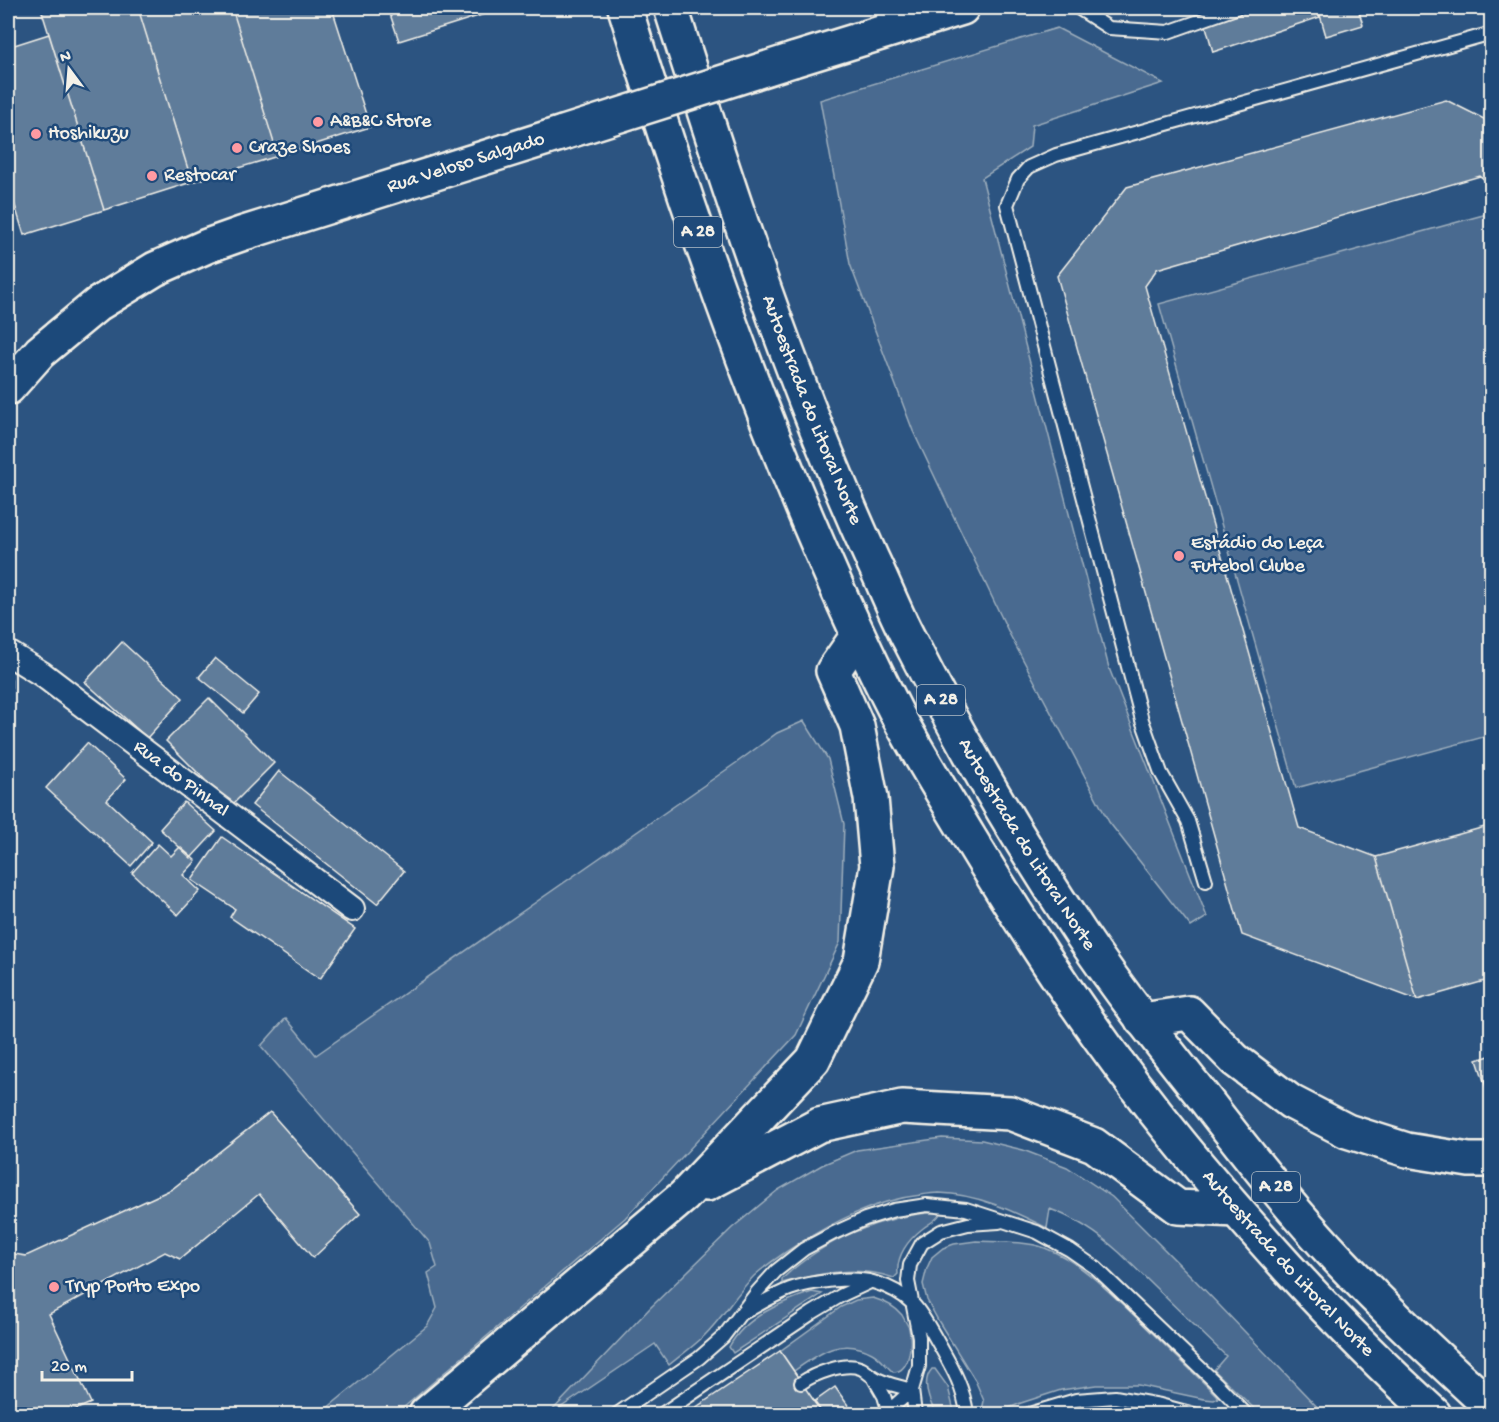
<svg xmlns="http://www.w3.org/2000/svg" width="1499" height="1422" font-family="'Gochi Hand',sans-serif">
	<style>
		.green { fill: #496b90; stroke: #9eaebc; stroke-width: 1.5 }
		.building { fill: #5e7b9a; stroke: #f4f1e8; stroke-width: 1.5 }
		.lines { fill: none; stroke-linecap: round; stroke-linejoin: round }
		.service-casing { stroke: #f4f1e8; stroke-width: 16 }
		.minor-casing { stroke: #f4f1e8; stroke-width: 28 }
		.primary-casing { stroke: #f4f1e8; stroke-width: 38 }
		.motorway-casing { stroke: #f4f1e8; stroke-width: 38 }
		.service { stroke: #1f4a7a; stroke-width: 12 }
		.minor { stroke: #1f4a7a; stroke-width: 24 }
		.primary { stroke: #1f4a7a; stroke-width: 33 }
		.motorway { stroke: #1f4a7a; stroke-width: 33 }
		.primary-bridge-casing { stroke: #f4f1e8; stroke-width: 38; stroke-linecap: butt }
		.primary-bridge { stroke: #1f4a7a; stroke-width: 33 }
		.poi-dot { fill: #ff9aa2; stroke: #1f4a7a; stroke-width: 2 }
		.labels { text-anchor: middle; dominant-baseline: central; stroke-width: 5; stroke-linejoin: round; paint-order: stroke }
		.shield { fill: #1f4a7a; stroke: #b4bfc7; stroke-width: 1.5 }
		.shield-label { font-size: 18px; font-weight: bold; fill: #f4f1e8 }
		.poi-label { font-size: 20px; fill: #f4f1e8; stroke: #1f4a7a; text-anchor: start }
		.street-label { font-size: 20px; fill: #f4f1e8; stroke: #1f4a7a }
	</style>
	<rect width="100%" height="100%" fill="#2c5481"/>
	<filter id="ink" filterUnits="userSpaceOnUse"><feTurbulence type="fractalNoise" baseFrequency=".0167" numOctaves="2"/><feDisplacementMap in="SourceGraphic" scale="12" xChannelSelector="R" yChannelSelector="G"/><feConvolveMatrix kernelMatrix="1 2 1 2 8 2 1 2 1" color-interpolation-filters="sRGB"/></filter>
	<g filter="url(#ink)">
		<!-- green -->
		<path class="green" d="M1057 28 1163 83 1032 125 1030 147 982 178 1109 668 1207 917 1191 927 1109 822 1010 635 913 431 850 264 820 100Z
			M1487 214 1492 231 1491 735 1296 788 1159 304Z
			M804 721 828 759 844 824 840 942 796 1035 625 1218 396 1414H320L427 1326 437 1308 428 1273 437 1267 430 1243 261 1046 286 1018 316 1055 736 763 777 733Z
			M942 1138 982 1140 1023 1150 1067 1167 1112 1197 1193 1278 1324 1414H1260L1214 1370 1226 1356 1120 1253C1099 1234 1077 1219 1050 1209L1047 1228C1013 1211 978 1194 939 1193 933 1193 927 1194 921 1195 875 1200 833 1222 795 1246 781 1255 766 1265 754 1276 736 1294 723 1317 704 1336 694 1346 681 1355 669 1365L655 1344 551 1414H549L650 1308 732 1228 778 1190 822 1165 857 1150Z
			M936 1212 940 1214C936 1221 928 1224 922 1229 908 1240 896 1256 898 1274L894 1278C858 1265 818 1273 782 1283V1279C823 1240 881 1216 936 1212Z
			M976 1241C997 1242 1026 1241 1045 1248 1082 1262 1111 1294 1140 1321 1165 1346 1191 1370 1216 1395L1218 1398 1214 1400 1204 1399 1138 1385H1096L1061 1390 1021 1403 995 1414H981L984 1401 975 1380 939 1322 927 1300 923 1284 927 1268 932 1257 943 1248 954 1244Z
			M812 1292 822 1294 733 1353 729 1347C745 1317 781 1302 812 1292Z
			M873 1298C883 1301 895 1306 902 1315 904 1319 907 1324 909 1328 912 1342 911 1372 893 1372 886 1366 880 1357 872 1353 841 1336 818 1354 794 1371L780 1351 841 1307 856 1300Z
			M932 1369H935L948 1387 954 1411V1414H936C929 1401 921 1381 932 1369Z"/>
		<!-- building -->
		<path class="building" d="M58 8H138L192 182 104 210 42 12Z
			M138 8H232L278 156 192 182Z
			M232 8H332L370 127 278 156Z
			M388 8H486L488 13 399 41Z
			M1201 8H1318L1320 17 1213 52Z
			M1318 8H1358L1363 25 1326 36Z
			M49 34 104 210 24 235 8 183V47Z
			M1446 100 1492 123V186L1480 176 1157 269 1145 286 1299 828 1376 857 1492 825V979L1417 1000 1242 935 1057 276 1127 187Z
			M122 642 183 698 147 738 85 682Z
			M215 658 259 694 243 713 199 677Z
			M8 680H11V775H8Z
			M209 698 274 763 231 806 166 741Z
			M87 743 126 779 107 800 152 842 131 866 46 788Z
			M279 771 404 871 377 904 252 805Z
			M184 802 216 831 191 858 160 829Z
			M1492 825V979L1417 1000 1376 857Z
			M222 837 355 929 320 979 230 917 235 909 192 880Z
			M158 844 171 856 180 847 196 861 183 875 200 891 178 915 132 873Z
			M1492 1055V1105L1477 1060Z
			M270 1112 360 1214 313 1258 259 1194 180 1259 165 1252 49 1314 91 1403 65 1414H8V1253L26 1256 172 1189Z
			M780 1351 823 1414H686Z
			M835 1387 852 1411 847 1414H823L814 1402Z"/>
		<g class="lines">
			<defs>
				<path id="service" d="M1078 8 1109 28 1168 32 1236 8
					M1206 881 1188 821 1161 773 1142 720 1007 205 1018 179 1029 167 1056 155 1492 33
					M745 1312C760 1304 774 1295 790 1289 810 1282 852 1276 873 1282 887 1286 902 1293 913 1304 922 1313 933 1334 940 1346 953 1369 964 1388 967 1414
					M873 1377 884 1396 889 1412
					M801 1383C814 1374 844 1362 860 1368 864 1369 868 1374 872 1376 883 1384 899 1386 912 1390L915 1414
					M617 1414 699 1358 723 1337 757 1292 776 1271 804 1249 834 1233 865 1219 894 1210 927 1205 966 1209 1037 1232 1070 1250 1096 1268 1216 1383 1246 1414
					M662 1414 812 1313 842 1295 868 1283
					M885 1414 912 1390 919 1366V1337L908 1281 910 1265 922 1243 941 1231 968 1224 999 1222
					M1029 1414 1076 1400 1115 1397 1160 1405 1194 1414"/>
				<g id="minor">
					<path d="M888 30 890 8"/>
					<path id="s1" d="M8 653 42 674 352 909"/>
				</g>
				<g id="primary">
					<path d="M793 60 962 8"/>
					<path id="s2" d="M8 388 40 352 98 304 155 269 207 246 241 234 563 133"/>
				</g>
				<g id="motorway">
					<path id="s3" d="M625 8C678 181 737 353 808 521 836 587 865 652 898 716 920 757 945 797 969 837 1033 943 1101 1047 1180 1143 1215 1186 1251 1227 1288 1268 1335 1319 1383 1368 1434 1414"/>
					<path id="s4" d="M671 8C730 194 791 381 872 559 885 586 896 615 910 641 961 742 1018 840 1081 934 1119 991 1162 1045 1205 1099 1247 1154 1290 1208 1337 1258 1386 1310 1439 1359 1492 1408"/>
					<path d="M1142 1020 1189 1013 1235 1060 1291 1102 1347 1131 1407 1150 1469 1160H1492"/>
					<path d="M707 1184 819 1125 902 1107 1010 1113 1094 1145 1178 1207 1236 1210"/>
					<path d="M426 1414 684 1196 813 1060 861 961 877 866 871 798 857 726 833 671 858 635"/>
				</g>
			</defs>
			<!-- service casing -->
			<use href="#service" class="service-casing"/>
			<!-- minor casing -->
			<use href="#minor" class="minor-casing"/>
			<!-- primary casing -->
			<use href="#primary" class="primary-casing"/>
			<!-- motorway casing -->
			<use href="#motorway" class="motorway-casing"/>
			<!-- service -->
			<use href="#service" class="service"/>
			<!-- minor -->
			<use href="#minor" class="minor"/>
			<!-- primary -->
			<use href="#primary" class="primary"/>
			<!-- motorway -->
			<use href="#motorway" class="motorway"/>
			<defs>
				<path id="primary-bridge" d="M563 133 793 60"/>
			</defs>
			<!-- primary-bridge casing -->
			<use href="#primary-bridge" class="primary-bridge-casing"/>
			<!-- primary-bridge -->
			<use href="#primary-bridge" class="primary-bridge"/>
		</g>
	</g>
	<!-- markers -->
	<g class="poi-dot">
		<circle cx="318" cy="122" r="6"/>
		<circle cx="36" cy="134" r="6"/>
		<circle cx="237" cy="148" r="6"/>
		<circle cx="152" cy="176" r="6"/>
		<circle cx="1179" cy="556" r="6"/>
		<circle cx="54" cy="1287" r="6"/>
	</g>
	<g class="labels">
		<!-- shield labels -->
		<g class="shield">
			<rect x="674" y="217" width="48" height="30" rx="4.5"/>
			<rect x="917" y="685" width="48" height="30" rx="4.5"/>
			<rect x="1252" y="1172" width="48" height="30" rx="4.5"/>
		</g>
		<g class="shield-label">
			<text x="698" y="232">A 28</text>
			<text x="941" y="700">A 28</text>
			<text x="1276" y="1187">A 28</text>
		</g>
		<!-- poi labels -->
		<g class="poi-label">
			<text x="330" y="122">A&amp;B&amp;C Store</text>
			<text x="48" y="134">Hoshikuzu</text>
			<text x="249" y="148">Craze Shoes</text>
			<text x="164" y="176">Restocar</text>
			<text x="1191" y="544">Estádio do Leça<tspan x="1191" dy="23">Futebol Clube</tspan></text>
			<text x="66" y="1287">Tryp Porto Expo</text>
		</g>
		<!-- street labels -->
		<g class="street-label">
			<text stroke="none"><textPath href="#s2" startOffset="519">Rua Veloso Salgado</textPath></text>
			<text stroke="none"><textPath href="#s4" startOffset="426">Autoestrada do Litoral Norte</textPath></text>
			<text stroke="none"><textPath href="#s1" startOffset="214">Rua do Pinhal</textPath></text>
			<text stroke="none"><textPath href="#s4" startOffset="912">Autoestrada do Litoral Norte</textPath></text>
			<text stroke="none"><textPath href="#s3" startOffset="1434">Autoestrada do Litoral Norte</textPath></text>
		</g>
	</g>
	<!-- margin -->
	<rect width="1499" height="1422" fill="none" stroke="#1f4a7a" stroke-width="30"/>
	<rect x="15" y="15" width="1469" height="1392" fill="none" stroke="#f4f1e8" stroke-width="2" filter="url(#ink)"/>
	<!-- north arrow -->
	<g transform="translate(69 69) rotate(344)" stroke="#1f4a7a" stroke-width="4.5" paint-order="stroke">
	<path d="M0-4.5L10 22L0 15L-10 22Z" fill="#f4f1e8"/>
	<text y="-9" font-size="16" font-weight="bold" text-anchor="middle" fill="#f4f1e8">N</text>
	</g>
	<!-- scale -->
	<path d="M42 1371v9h90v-9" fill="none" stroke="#f4f1e8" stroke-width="3"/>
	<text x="51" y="1371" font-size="18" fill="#f4f1e8" stroke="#1f4a7a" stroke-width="4.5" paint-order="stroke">20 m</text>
</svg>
